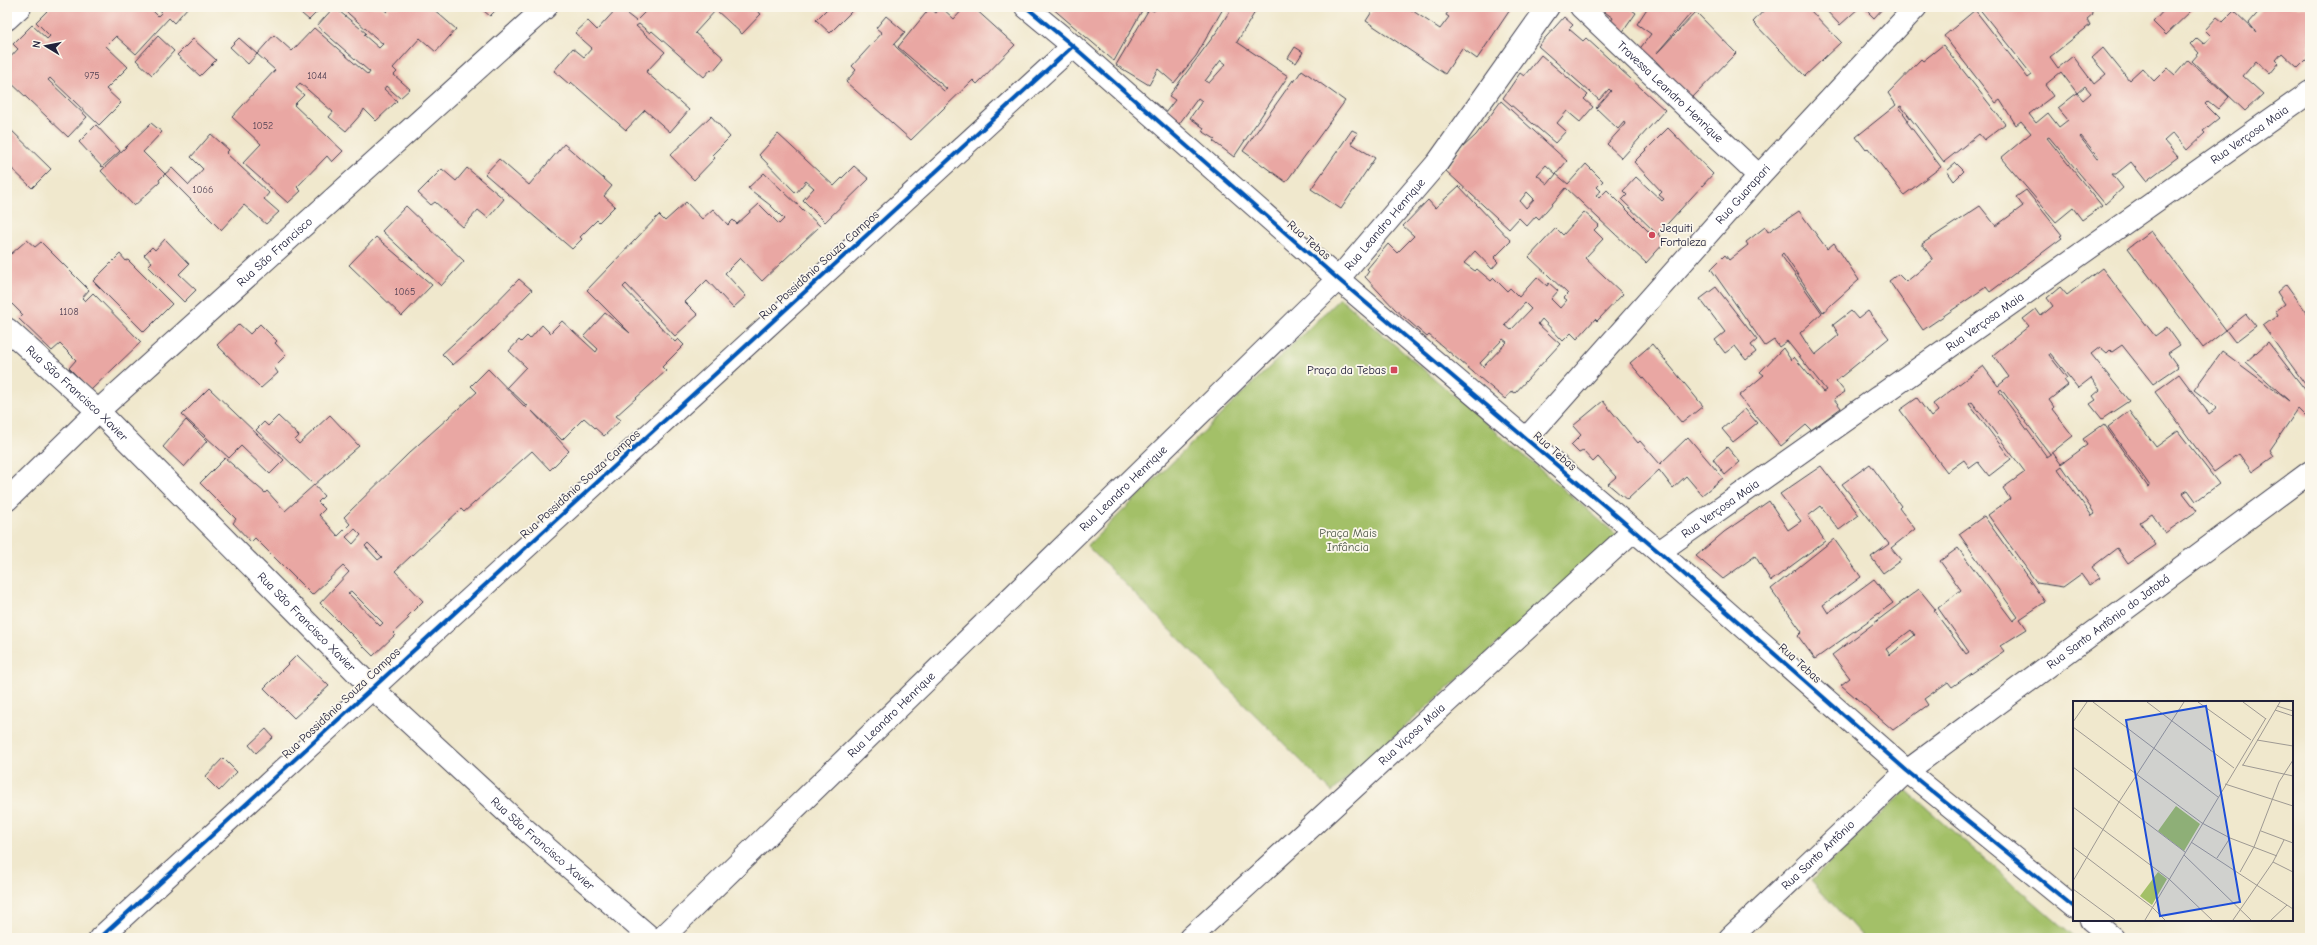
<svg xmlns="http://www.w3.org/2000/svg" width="2317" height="945" font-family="'Comic Neue',sans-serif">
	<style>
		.green { fill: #a3c067; stroke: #627151 }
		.building { fill: #e9a7a3; fill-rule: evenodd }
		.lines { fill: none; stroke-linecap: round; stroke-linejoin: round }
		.street-casing { stroke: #414051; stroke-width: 24 }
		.street { stroke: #fff; stroke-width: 22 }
		.cycleway-casing { stroke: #fbf7ec; stroke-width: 6 }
		.cycleway { stroke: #0057b8; stroke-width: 4 }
		.poi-dot { fill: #d1495b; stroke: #fbf7ec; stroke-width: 1.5 }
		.labels { text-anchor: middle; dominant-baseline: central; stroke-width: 3.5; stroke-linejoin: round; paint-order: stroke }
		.number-label { font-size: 10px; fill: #544355 }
		.street-label { font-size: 12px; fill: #22223b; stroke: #fbf7ec }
		.poi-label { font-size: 12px; fill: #22223b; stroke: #fbf7ec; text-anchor: start }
		.park-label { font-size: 12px; fill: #4f594a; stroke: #fbf7ec }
		.inset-road { fill: none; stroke: #9e9993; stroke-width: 1 }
		.view { fill: #1d4ed8; fill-opacity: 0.15; stroke: #1d4ed8; stroke-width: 2 }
		.inset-edge { fill: none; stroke: #22223b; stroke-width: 2 }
	</style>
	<rect width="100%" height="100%" fill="#fbf7ec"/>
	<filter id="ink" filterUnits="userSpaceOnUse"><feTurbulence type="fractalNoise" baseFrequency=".025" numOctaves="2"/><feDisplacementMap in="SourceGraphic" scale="8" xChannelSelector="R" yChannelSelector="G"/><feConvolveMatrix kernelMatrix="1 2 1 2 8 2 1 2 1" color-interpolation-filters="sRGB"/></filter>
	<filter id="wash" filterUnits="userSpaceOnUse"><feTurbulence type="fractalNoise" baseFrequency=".012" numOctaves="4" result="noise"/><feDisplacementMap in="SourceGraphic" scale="16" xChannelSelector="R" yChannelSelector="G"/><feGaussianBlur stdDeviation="0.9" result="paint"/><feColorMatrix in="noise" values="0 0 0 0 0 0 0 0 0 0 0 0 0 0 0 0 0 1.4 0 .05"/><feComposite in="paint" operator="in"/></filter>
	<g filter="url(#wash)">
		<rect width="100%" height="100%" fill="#f0e8cd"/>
		<!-- green -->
		<path class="green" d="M1340 298 1618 536 1332 792 1087 546Z
			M1906 790 2075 938H1864L1811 881Z"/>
		<g id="blocks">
			<!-- building -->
			<path class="building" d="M51 7H149L158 16 162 12 156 7H188L174 23 169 18 136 54 116 36 106 46 128 67 106 89 121 103 99 125 50 78 48 80 87 117 68 137 7 79V61L18 49 13 44 32 25 47 39 50 36 36 22Z
				M294 7H322L309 20Z
				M334 7 366 33 364 35 379 48 383 44 341 7H381L387 12 388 10 384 7H431L456 29 436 52 420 38 393 68 397 72 394 75 410 89 400 98 386 86 384 89 397 101 376 121 364 109 362 113 346 131 329 117 333 112 300 83 296 88 304 95 294 105 343 151 332 162 327 156 297 187 301 191 288 203 243 163 261 144 232 117 275 70 257 54 274 35 292 51 314 28 368 75 370 72 317 26Z
				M479 7H499L490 16Z
				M618 7 636 21 650 7H752L761 14 742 34 716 10 695 33 724 58 713 71 711 69 704 77 652 31 650 33 639 24 636 26 665 52 646 72 689 110 670 132 645 110 626 130 571 82 569 84 554 71 573 48 584 57 592 48 575 33 588 21 597 30Z
				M829 7H852L854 9 830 33 816 20Z
				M941 7 954 19 965 7H973L1015 45 977 84 973 80 911 140 846 82 856 70 852 66 882 33 876 28 886 16 905 32 894 44 896 47 944 91 947 89 898 47 930 8 936 13Z
				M1051 7H1144L1114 61Z
				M1156 7H1224L1196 56 1174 83 1158 69 1149 85 1116 65 1149 9 1154 11Z
				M1232 7H1258L1237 42 1288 76 1234 157 1213 141 1215 139 1202 131 1204 128 1190 118 1202 101 1198 98 1179 124 1165 113 1175 100 1169 96 1218 30ZM1221 60 1226 64 1209 83 1205 81Z
				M1375 7H1407L1440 29 1449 17 1446 15 1451 7H1512L1477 59 1462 48 1445 74 1366 21Z
				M1598 7H1628L1636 13 1622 33 1610 23 1613 18Z
				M1648 7H1696L1657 53 1696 12 1736 53 1691 99 1653 58 1649 61 1638 51 1651 34 1637 24Z
				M1767 7H1807L1841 42 1805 76 1753 22Z
				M1823 7H1860L1840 25Z
				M1863 7H1884L1874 18Z
				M1978 7H2090L2089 8 2093 14 2087 19 2090 25 2050 57 2058 68 2073 56 2094 84 2106 74 2092 58 2103 48 2129 80 2142 68 2154 81 2167 68 2175 75 2188 60 2229 97 2218 109 2208 101 2205 104 2219 118 2203 131 2205 133 2187 150 2173 133 2164 141 2178 157 2146 181 2131 162 2116 174H2112L2123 188 2105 204 2049 137 2047 138 2102 206 2082 220 2073 208 2056 222 2001 158 2031 133 2021 121 2016 125 2000 100 1996 103 1944 36 1975 10 2028 78 2032 75ZM2061 72 2077 93 2085 86 2091 93 2083 100 2077 93 2058 108 2068 120 2059 127 2048 113 2036 123 2029 114 2053 96 2045 85ZM2081 136 2099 158 2097 159 2080 137Z
				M2167 7H2195L2166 35 2153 22Z
				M2259 7H2310V53L2307 56 2309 57 2298 68 2282 53 2276 60 2279 63 2270 74 2256 61 2243 76 2263 94 2245 111 2192 61 2199 53 2191 44 2197 38 2204 44 2211 36 2205 30 2217 17 2223 22 2234 11 2256 32 2249 23 2261 9Z
				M1564 17 1573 25 1569 29 1583 41 1586 38 1665 110 1622 158 1607 144 1625 124 1624 122 1618 129 1596 108 1611 91 1609 89 1599 100 1538 46Z
				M158 36 174 51 152 75 136 60Z
				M239 38 257 54 248 64 230 47Z
				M193 39 216 60 200 76 177 55Z
				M1943 45 2005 124 1984 140 1979 134 1944 162 1901 106 1899 107 1908 120 1907 122 1941 167 1904 195 1868 148 1866 150 1856 137 1896 105 1888 93 1921 59 1923 61Z
				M1295 47 1303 52 1296 63 1288 58Z
				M1541 55 1588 95 1584 99 1593 107 1580 122 1567 111 1557 123 1566 131 1555 143 1503 98 1520 73 1524 76Z
				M1302 70 1345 101 1286 182 1243 151 1293 80 1294 82Z
				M1501 101 1567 161 1556 174 1546 165 1537 175 1548 184 1556 174 1568 184 1586 164 1603 181 1597 187 1601 191 1596 195 1599 198 1607 190 1652 235 1656 233 1622 200 1627 195 1623 191 1636 177 1662 201 1664 199 1659 195 1662 192 1634 162 1668 128 1713 174 1658 234 1665 242 1646 263 1566 188 1539 219 1536 216 1527 226 1519 218 1509 229 1446 171 1462 148 1476 135ZM1527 192 1534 199 1526 208 1520 201Z
				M711 116 730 137 712 155 715 158 694 180 670 155Z
				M151 123 162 132 143 152 165 174 159 180 160 182 134 206 101 171Z
				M96 125 120 151 102 167 79 142Z
				M7 126 51 169 32 188 7 164Z
				M1352 130 1358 133 1351 143 1375 158 1341 209 1311 189Z
				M211 134 229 150 226 153 269 193 264 199 279 212 266 224 244 205 221 230 165 174 172 168 189 185 203 169 191 157Z
				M778 134 834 186 854 166 869 179 825 222 803 200 814 188 806 181 796 193 759 155Z
				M564 144 612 186 604 196 615 206 599 222 597 220 580 237 582 239 572 249 485 174 499 159 529 185Z
				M1956 163 1964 171 1954 181 1947 171Z
				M467 168 504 199 488 218 478 210 463 227 435 202 431 205 418 193 442 169 456 181Z
				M764 173 820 226 762 281 740 258 725 273 746 296 733 308 707 280 685 302 698 315 675 336 626 284 623 287 675 342 678 339 684 345 662 367 666 371 616 416 621 420 604 436 584 418 562 440 531 410 569 451 550 470 532 451 464 512 461 509 395 571 423 601 407 617 409 618 393 633 395 635 373 656 320 603 349 572 343 566 312 595 255 538 251 542 233 523 236 519 200 483 225 458 265 493 267 491 285 511 314 485 324 496 318 502 325 509 319 515 338 536 350 524 344 517 409 453 477 392 471 386 488 369 526 408 527 406 507 387 526 367 509 351 519 340 521 342 527 336 530 339 542 325 550 333 562 321 596 352 598 349 584 336 605 313 630 333 587 290 659 215 665 221 686 202 702 219 713 209 728 225 733 220 737 224 759 204 779 224 784 219 770 205 748 188ZM355 529 361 535 353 544 346 537ZM368 543 382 557 378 560 365 546ZM351 591 383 623 380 626 348 593Z
				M1459 186 1511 241 1494 258 1498 262 1492 269 1475 251 1464 263 1475 271 1477 269 1491 281 1494 278 1507 291 1510 288 1519 297 1537 277 1547 286 1549 283 1558 291 1551 299 1560 308 1567 300 1564 298 1568 294 1529 257 1556 228 1563 235 1584 212 1599 225 1594 230 1603 239 1585 258 1623 294 1597 321 1595 319 1577 339 1571 333 1563 341 1542 319 1538 324 1560 344 1515 393 1512 391 1505 399 1429 335 1427 337 1395 309 1365 277 1369 271 1367 269 1388 244 1397 253 1414 236 1403 226 1428 200 1435 208ZM1525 303 1531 309 1511 330 1505 325ZM1503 339 1507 342 1483 367 1480 363Z
				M2026 190 2062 235 2060 236 2062 238 1990 292 1986 287 1923 330 1889 281 1898 274 1906 282 1933 260 1922 244 1980 206 1996 226 2023 206 2016 197Z
				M406 206 464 261 441 286 382 231Z
				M1799 211 1827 249 1834 243 1859 280 1823 312 1783 253 1781 255 1822 313 1800 333 1807 344 1815 355 1839 335 1833 325 1851 311 1858 319 1868 311 1889 338 1836 381 1845 392 1834 399 1841 408 1811 430 1806 425 1781 446 1739 396 1764 375 1760 372 1783 348 1791 360 1794 357 1823 392 1826 390 1787 341 1779 347 1774 340 1765 346 1711 269 1725 255 1729 260 1748 245 1746 242 1765 227 1768 232Z
				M2151 231 2226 330 2203 348 2128 248Z
				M376 237 432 285 402 316 349 265Z
				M165 239 189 264 179 274 196 290 184 302 148 266 152 262 144 255 152 247 155 250Z
				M27 240 35 247 41 242 89 290 82 298 85 301 93 293 141 342 91 390 69 368 76 360 60 344 52 351 19 319 23 315 7 299V249L11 254Z
				M120 254 126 261 128 260 172 304 144 332 93 281Z
				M2102 268 2155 336 2167 327 2180 345 2168 353 2178 367 2153 384 2122 345 2112 352 2110 350 2107 353 2100 347 2091 354 2129 401 2102 419 2090 404 2096 400 2093 396 2100 390 2091 378 2078 388 2050 353 2049 355 2067 378 2064 380 2068 385 2049 400 2054 407 2052 409 2073 436 2050 454 2001 389 1999 391 2047 457 2053 453 2061 464 2087 445 2083 439 2104 424 2148 487 2150 486 2108 427 2129 411 2156 447 2178 431 2219 484 2196 501 2188 490 2183 493 2197 511 2165 533 2152 514 2140 522 2156 545 2128 564 2117 548 2092 567 2100 578 2089 585 2081 574 2063 587 2037 583 1988 515 2010 499 2003 488 2025 472 1972 402 1969 404 2011 459 1989 476 1978 462 1970 468 1964 460 1947 472 1900 410 1917 398 1931 417 1938 411 1933 404 1983 366 1998 386 2009 377 1993 355 2029 326 2023 319 2036 309 2041 316 2053 306 2047 298 2060 287 2067 295ZM2062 466 2095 514 2092 516 2058 469Z
				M519 279 532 290 489 334 453 365 442 354 476 323Z
				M2286 284 2310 317V391L2263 326 2278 315 2276 311 2285 304 2277 292Z
				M1716 287 1757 340 1751 345 1756 352 1746 360 1735 346 1725 353 1715 340 1725 332 1700 299Z
				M2246 314 2256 326 2235 342 2226 330Z
				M239 324 250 334 260 324 277 341 275 343 286 355 274 367 278 373 261 388 217 345Z
				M2268 342 2310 396V413L2306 417 2298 409 2270 450 2274 456 2252 472 2239 454 2214 472 2155 392 2179 374 2209 414 2217 408 2194 390 2222 351 2289 401 2246 362Z
				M1652 344 1703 406 1682 423 1630 363Z
				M209 388 284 460 270 474 241 446 229 458 182 415Z
				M1603 401 1638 443 1640 441 1660 464 1688 437 1723 478 1702 495 1686 476 1673 488 1659 470 1627 500 1608 484 1616 477 1598 457 1593 462 1583 451 1579 453 1571 445 1581 435 1573 426Z
				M1745 409 1757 423 1733 442 1722 429Z
				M330 415 359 446 314 485 256 430 264 422 268 426 278 416 299 436 295 440 299 444Z
				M186 420 207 441 184 467 163 447Z
				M1727 447 1740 462 1725 475 1713 459Z
				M1870 464 1901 506 1899 508 1915 529 1891 548 1901 560 1883 573 1871 557 1889 544 1842 484Z
				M1821 466 1859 515 1839 530 1821 506 1808 516 1825 541 1771 581 1755 556 1723 579 1696 556 1724 532 1769 501 1788 530 1801 521 1780 494Z
				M1984 516 2045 602 2020 619 2027 629 2000 646 2004 651 1952 687 1948 682 1924 699 1928 705 1893 730 1841 685 1850 678 1832 655 1919 589 1936 610 1934 611 1966 654 1969 652 1938 608 1961 590 1940 561 1958 548 2013 621 2018 617 1959 534ZM1911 630 1915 635 1890 655 1886 649Z
				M1834 539 1861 577 1823 605 1828 613 1874 579 1893 603 1815 659 1798 636 1802 632 1771 589Z
				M297 655 329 686 294 718 264 688Z
				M266 729 273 737 256 753 249 745Z
				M223 758 237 772 219 791 205 777Z"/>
		</g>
	</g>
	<g filter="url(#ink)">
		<use href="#blocks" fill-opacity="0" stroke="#414051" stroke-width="1"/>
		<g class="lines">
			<defs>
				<g id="street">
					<path d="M1026 7 1073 46 1338 279 1659 552 1907 771 2074 907"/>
					<path id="s1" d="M1581 7 1759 176"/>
					<path d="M7 19 20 7"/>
					<path id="s2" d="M7 329 98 411 372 688 526 830 651 938"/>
					<path id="s3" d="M1526 439 1759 176 1916 7"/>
					<path id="s4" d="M7 500 98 411 546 7"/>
					<path id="s5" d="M1659 552 2310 92"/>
					<path d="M2091 920 2113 938"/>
					<path d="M100 938 1073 46"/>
					<path id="s6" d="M662 938 1338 279 1438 162 1548 7"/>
					<path id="s7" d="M1190 938 1633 531"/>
					<path id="s8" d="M1730 938 1907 771 2310 472"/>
				</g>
			</defs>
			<!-- street casing -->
			<use href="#street" class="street-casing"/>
			<!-- street -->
			<use href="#street" class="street"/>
			<defs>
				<path id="cycleway" d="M1026 7 1073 46 1338 279 1659 552 1907 771 2074 907
					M100 938 1073 46"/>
			</defs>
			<!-- cycleway casing -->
			<use href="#cycleway" class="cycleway-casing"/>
			<!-- cycleway -->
			<use href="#cycleway" class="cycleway"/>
		</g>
	</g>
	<!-- markers -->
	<g class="poi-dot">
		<circle cx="1652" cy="235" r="4"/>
		<rect x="1390" y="366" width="8" height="8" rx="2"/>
	</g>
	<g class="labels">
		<!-- number labels -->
		<g class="number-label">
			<text x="92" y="76">975</text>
			<text x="317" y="76">1044</text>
			<text x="263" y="126">1052</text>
			<text x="203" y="190">1066</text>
			<text x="405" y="292">1065</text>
			<text x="69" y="312">1108</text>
		</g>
		<!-- street labels -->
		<g class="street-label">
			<text stroke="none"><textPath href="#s1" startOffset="123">Travessa Leandro Henrique</textPath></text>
			<text stroke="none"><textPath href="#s5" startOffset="723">Rua Verçosa Maia</textPath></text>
			<text stroke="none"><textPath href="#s3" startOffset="327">Rua Guarapari</textPath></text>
			<text stroke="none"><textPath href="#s6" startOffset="1016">Rua Leandro Henrique</textPath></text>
			<text transform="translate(1309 240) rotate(41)">Rua Tebas</text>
			<text stroke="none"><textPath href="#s4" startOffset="365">Rua São Francisco</textPath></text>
			<text transform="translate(819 265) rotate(-42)">Rua Possidônio Souza Campos</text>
			<text stroke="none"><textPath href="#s5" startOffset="399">Rua Verçosa Maia</textPath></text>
			<text stroke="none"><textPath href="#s2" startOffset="95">Rua São Francisco Xavier</textPath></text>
			<text transform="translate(1555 451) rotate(41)">Rua Tebas</text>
			<text transform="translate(580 484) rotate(-42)">Rua Possidônio Souza Campos</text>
			<text stroke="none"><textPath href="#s6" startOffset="644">Rua Leandro Henrique</textPath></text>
			<text stroke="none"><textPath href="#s5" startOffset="75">Rua Verçosa Maia</textPath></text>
			<text stroke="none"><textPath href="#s2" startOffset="419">Rua São Francisco Xavier</textPath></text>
			<text stroke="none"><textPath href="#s8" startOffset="494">Rua Santo Antônio do Jatobá</textPath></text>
			<text transform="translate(1800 663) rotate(42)">Rua Tebas</text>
			<text transform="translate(341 703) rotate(-43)">Rua Possidônio Souza Campos</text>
			<text stroke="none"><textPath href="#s6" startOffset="320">Rua Leandro Henrique</textPath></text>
			<text stroke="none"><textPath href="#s7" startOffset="301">Rua Viçosa Maia</textPath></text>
			<text stroke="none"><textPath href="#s2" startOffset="743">Rua São Francisco Xavier</textPath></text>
			<text stroke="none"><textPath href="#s8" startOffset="121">Rua Santo Antônio</textPath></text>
		</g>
		<!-- poi labels -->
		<g class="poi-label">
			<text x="1660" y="228">Jequiti<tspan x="1660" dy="14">Fortaleza</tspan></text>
			<text x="1386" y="370" text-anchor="end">Praça da Tebas</text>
		</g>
		<!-- park labels -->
		<g class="park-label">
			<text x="1348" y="533">Praça Mais<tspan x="1348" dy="14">Infância</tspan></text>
		</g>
	</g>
	<!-- overview -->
	<g transform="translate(2073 701)">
		<rect width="220" height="220" fill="#f0e8cd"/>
		<path d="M103 105 127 123 111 150 85 130ZM85 171 94 178 79 204 67 195Z" fill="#a3c067"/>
		<path class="inset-road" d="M20 1 145 96M74 1 161 67M125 1 178 39M170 1 193 18M204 5 220 10M202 9 220 15M0 21 14 1M0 26 129 122 157 137 204 155M184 39 220 45M169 64 220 75M170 64 207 1M0 66 112 151M152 83 220 105M0 106 96 178 139 219M188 130 220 142M118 141 220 208M0 146 80 207 92 219M111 154 178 219M144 157 157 137M200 161 220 171M167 171 181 146 206 81 220 59M0 180 46 101 111 1M0 188 42 219M72 219 193 17M160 219 200 161 211 139M198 219 214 204"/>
		<path class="view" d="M133 5 167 201 87 215 53 19Z"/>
		<rect width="220" height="220" class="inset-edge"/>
	</g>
	<!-- margin -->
	<rect width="2317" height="945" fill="none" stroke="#fbf7ec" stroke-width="24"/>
	<!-- north arrow -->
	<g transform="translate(46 46) rotate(280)" stroke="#fbf7ec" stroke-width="3" paint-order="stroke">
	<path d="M0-3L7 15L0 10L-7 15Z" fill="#22223b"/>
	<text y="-6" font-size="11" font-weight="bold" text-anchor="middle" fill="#22223b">N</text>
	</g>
</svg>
